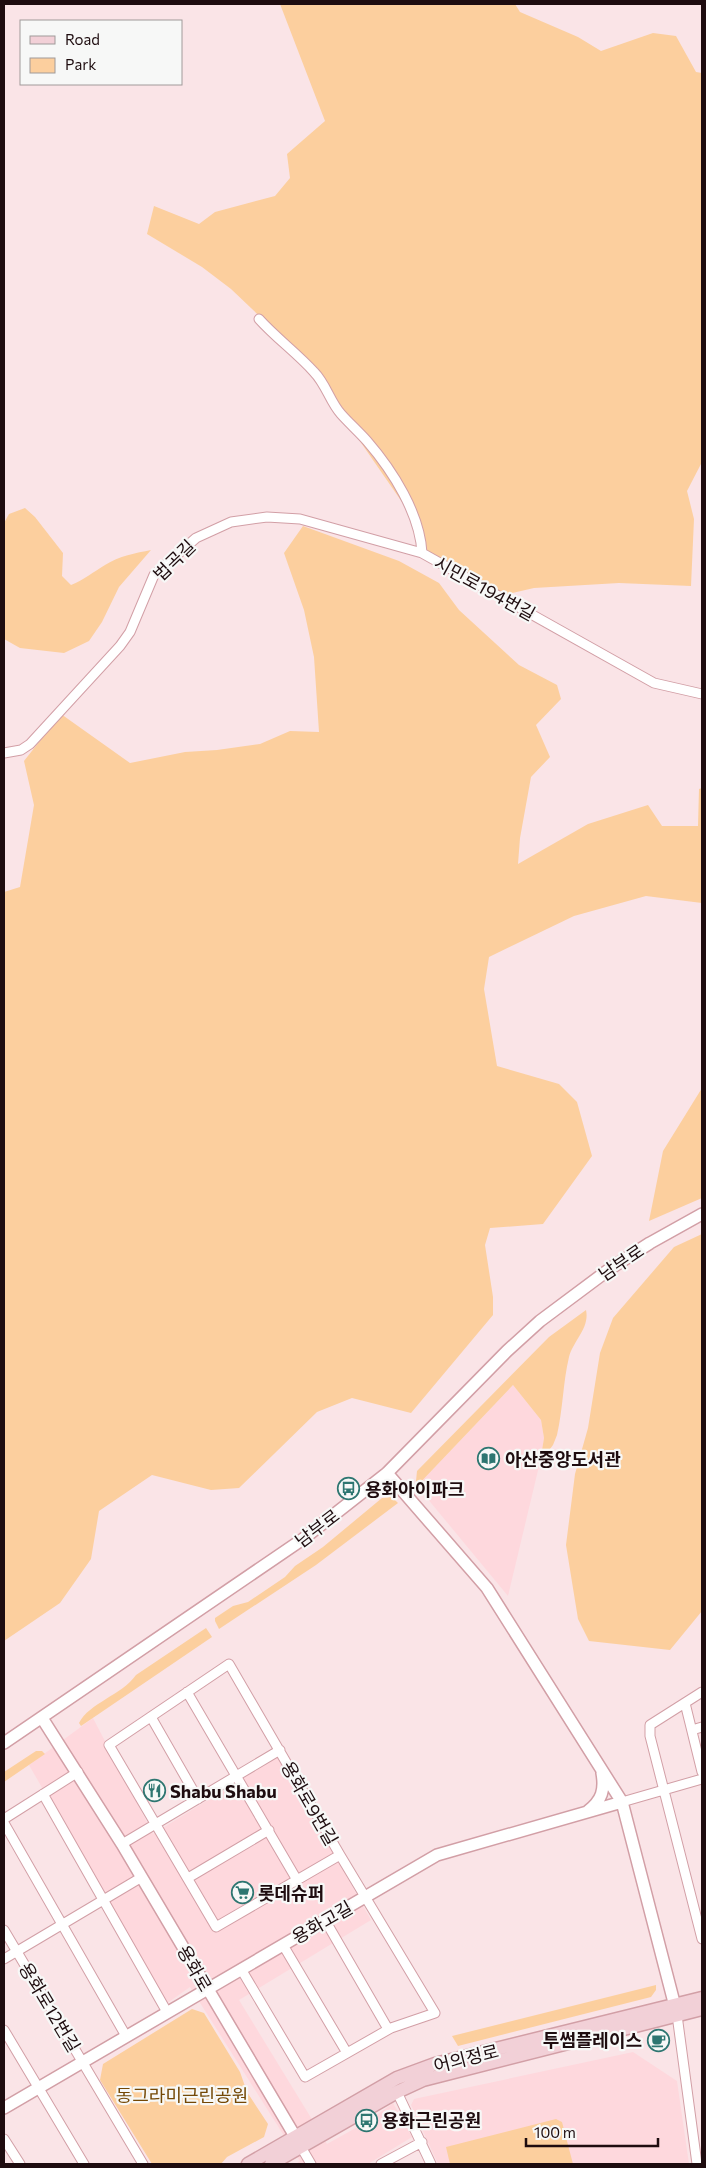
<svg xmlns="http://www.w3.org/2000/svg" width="706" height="2168" font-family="Commissioner,'Noto Sans KR',sans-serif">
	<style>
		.built { fill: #fed8dd }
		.green { fill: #fccf9e }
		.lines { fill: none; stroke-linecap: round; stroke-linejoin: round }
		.minor-casing { stroke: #d29fa6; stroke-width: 11 }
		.tertiary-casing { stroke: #d29fa6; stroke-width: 14 }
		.secondary-casing { stroke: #d29fa6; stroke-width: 15 }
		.minor { stroke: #fff; stroke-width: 9 }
		.tertiary { stroke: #fff; stroke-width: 11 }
		.secondary { stroke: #f2d0d7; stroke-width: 12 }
		.labels { text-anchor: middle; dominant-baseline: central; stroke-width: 4.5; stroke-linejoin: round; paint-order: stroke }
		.street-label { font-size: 18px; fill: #1e0c0f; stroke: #f7f8f7 }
		.poi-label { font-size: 18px; font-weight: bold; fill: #1e0c0f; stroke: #f7f8f7; text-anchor: start }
		.park-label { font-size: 18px; fill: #744805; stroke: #f7f8f7 }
	</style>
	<rect width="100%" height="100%" fill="#fae4e7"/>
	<!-- built -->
	<path class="built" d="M513 1385 541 1420 544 1438 540 1462 508 1596 417 1486Z
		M93 1718 153 1834 279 1756 371 1920 239 2000 327 2144 370 2120 393 2103 412 2137 368 2164H296L300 2161 190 1987 166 2004 29 1765Z
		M633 2052 677 2081 689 2164H438L411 2105 414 2099Z"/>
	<!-- green -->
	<path class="green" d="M280 4H515L520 12 578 37 601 51 653 33 676 36 696 72 702 73V462L687 491 694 519 691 586 619 583 534 588 504 595 427 558 413 518 306 363 274 330 231 289 202 267 147 234 154 206 199 224 215 212 275 196 290 178 287 154 325 121Z
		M25 508 35 517 63 553 62 576 71 585C84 580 93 572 105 565 119 556 136 553 151 550L119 587 102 622 89 641 64 653 20 648 4 639V523L9 514Z
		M303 526 399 561 439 583 459 610 519 665 557 685 561 699 536 725 550 757 531 777 520 838 518 864 588 824 648 805 662 826H698L699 789 702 788V903L646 896 574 916 489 957 484 989 497 1066 559 1084 577 1102 592 1156 543 1224 490 1228 485 1245 493 1297V1315L411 1413 352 1398 317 1412 239 1488 211 1490 152 1475 99 1511 91 1559 60 1603 4 1641V892L20 887 34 805 24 761 61 714 130 763 185 752 217 750 260 744 290 731 319 732 314 657 304 610 284 553Z
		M702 1088V1198L649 1221 663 1151Z
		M702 1234V1611L670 1650 589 1641 578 1619 566 1545 575 1474 588 1428 600 1353 613 1318 674 1247Z
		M586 1310C590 1328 573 1341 569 1357 563 1382 563 1409 557 1435L553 1445 540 1462 544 1438 541 1420 513 1385 417 1486 416 1481 417 1471 549 1337Z
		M392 1497 398 1503 316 1565 219 1629 215 1621V1618L233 1606 248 1602 285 1577 295 1566 323 1547 382 1498Z
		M206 1628 212 1637 81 1726 79 1723C89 1703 122 1695 136 1675Z
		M36 1751H42L45 1754 4 1782V1772Z
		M656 1985V1990L651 1997 458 2046 452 2036Z
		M192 2009 204 2013 240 2072 247 2092 268 2124 264 2137 227 2157 221 2164H152L100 2080 103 2064Z
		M556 2119 562 2122 573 2164H450L446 2147Z"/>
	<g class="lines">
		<defs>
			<path id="minor" d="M259 319C276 338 297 353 314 372 326 384 330 402 341 414 349 423 359 432 367 441 393 471 420 514 422 553
				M4 753 21 750 30 744 120 646 130 632 154 575 196 538 231 522 267 517 300 519 422 553 654 683 702 694
				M187 1692 297 1880
				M702 1692 650 1725V1736L702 1939
				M685 1703 702 1772
				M151 1717 198 1799
				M692 1730 702 1727
				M43 1794 167 2012
				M622 1802 702 1779
				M4 1819 78 1772
				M4 1823 126 2036
				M122 1844 280 1750
				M188 1878 269 1830
				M325 1920 388 2029
				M4 1930 143 2164
				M283 1945 347 2053
				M4 1959 142 1877
				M241 1969 305 2077 391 2028 435 2013 340 1855 229 1664 109 1745 216 1927 340 1855
				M677 2015 697 2164
				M4 2030 84 2164
				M397 2092 431 2164
				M4 2139 20 2164
				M301 2147 311 2164
				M381 2164 422 2142"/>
			<path id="tertiary" d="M387 1473 487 1588 622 1802 677 2014
				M42 1718 122 1844 299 2143
				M4 1743 303 1539 387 1473 507 1351 540 1321 611 1268 650 1243 702 1214
				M588 1811C602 1800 605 1790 602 1773
				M4 2108 437 1855 622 1802"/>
			<path id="secondary" d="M248 2164 397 2078 435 2064 702 1998
				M271 2164 397 2092 423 2080 702 2009"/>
		</defs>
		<!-- minor casing -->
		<use href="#minor" class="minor-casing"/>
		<!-- tertiary casing -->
		<use href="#tertiary" class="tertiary-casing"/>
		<!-- secondary casing -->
		<use href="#secondary" class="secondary-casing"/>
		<!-- minor -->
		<use href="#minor" class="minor"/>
		<!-- tertiary -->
		<use href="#tertiary" class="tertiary"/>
		<!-- secondary -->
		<use href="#secondary" class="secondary"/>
	</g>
	<!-- icons -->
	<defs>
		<symbol id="library-ring" viewBox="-11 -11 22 22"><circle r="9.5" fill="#f7f8f7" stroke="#2e7671" stroke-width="1.5"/><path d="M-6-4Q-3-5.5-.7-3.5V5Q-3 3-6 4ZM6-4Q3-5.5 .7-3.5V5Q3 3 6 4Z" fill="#2e7671"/></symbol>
		<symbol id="bus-ring" viewBox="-11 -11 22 22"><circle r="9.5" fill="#f7f8f7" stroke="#2e7671" stroke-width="1.5"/><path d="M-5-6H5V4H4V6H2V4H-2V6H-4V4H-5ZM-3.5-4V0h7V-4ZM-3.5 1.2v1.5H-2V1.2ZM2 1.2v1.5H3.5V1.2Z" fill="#2e7671"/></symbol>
		<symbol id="restaurant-ring" viewBox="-11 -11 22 22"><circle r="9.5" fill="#f7f8f7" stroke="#2e7671" stroke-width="1.5"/><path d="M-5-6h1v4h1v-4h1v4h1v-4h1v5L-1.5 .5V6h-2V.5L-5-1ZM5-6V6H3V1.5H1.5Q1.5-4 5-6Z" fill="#2e7671"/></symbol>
		<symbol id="supermarket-ring" viewBox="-11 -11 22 22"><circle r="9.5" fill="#f7f8f7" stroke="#2e7671" stroke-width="1.5"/><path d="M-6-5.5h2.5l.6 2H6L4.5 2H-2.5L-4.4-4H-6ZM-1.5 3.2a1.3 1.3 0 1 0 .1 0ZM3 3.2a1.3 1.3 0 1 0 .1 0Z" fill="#2e7671"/></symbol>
		<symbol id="cafe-ring" viewBox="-11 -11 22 22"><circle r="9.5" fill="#f7f8f7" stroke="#2e7671" stroke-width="1.5"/><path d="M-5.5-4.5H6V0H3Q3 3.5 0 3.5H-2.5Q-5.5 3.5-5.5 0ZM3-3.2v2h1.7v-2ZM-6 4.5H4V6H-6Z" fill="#2e7671"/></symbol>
	</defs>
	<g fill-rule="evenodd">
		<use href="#library-ring" x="476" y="1446" width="25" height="25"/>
		<use href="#bus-ring" x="336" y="1476" width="25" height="25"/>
		<use href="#restaurant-ring" x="142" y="1778" width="25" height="25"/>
		<use href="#supermarket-ring" x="230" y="1880" width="25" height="25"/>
		<use href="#cafe-ring" x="646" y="2028" width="25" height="25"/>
		<use href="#bus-ring" x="354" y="2108" width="25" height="25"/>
	</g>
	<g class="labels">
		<!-- street labels -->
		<g class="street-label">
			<text transform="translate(174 560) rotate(-44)">법곡길</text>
			<text transform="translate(485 588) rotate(29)">시민로194번길</text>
			<text transform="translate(621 1262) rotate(-34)">남부로</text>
			<text transform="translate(317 1528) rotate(-37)">남부로</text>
			<text transform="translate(310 1803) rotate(60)">용화로9번길</text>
			<text transform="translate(322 1922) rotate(-30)">용화고길</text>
			<text transform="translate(195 1968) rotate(60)">용화로</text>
			<text transform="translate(50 2007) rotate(59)">용화로12번길</text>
			<text transform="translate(466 2058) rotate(-14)">어의정로</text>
		</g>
		<!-- poi labels -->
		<g class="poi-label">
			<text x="505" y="1459">아산중앙도서관</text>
			<text x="365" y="1489">용화아이파크</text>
			<text x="170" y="1791">Shabu Shabu</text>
			<text x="258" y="1893">롯데슈퍼</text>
			<text x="642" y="2040" text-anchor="end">투썸플레이스</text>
			<text x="382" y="2120">용화근린공원</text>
		</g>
		<!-- park labels -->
		<g class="park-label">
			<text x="182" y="2095">동그라미근린공원</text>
		</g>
	</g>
	<!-- border -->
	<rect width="706" height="2168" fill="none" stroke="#1e0c0f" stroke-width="10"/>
	<!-- legend -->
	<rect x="20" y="20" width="162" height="65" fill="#f7f8f7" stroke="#a09a9a"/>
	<rect x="30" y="36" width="25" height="8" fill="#f2d0d7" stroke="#a09a9a"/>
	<text x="65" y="45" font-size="15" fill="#1e0c0f">Road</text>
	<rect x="30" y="58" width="25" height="15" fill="#fccf9e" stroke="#a09a9a"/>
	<text x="65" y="70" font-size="15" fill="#1e0c0f">Park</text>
	<!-- scale -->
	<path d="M526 2138v8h132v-8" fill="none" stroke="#1e0c0f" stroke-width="2.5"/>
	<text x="534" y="2138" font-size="15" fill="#1e0c0f" stroke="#f7f8f7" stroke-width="4" paint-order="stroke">100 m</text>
</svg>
